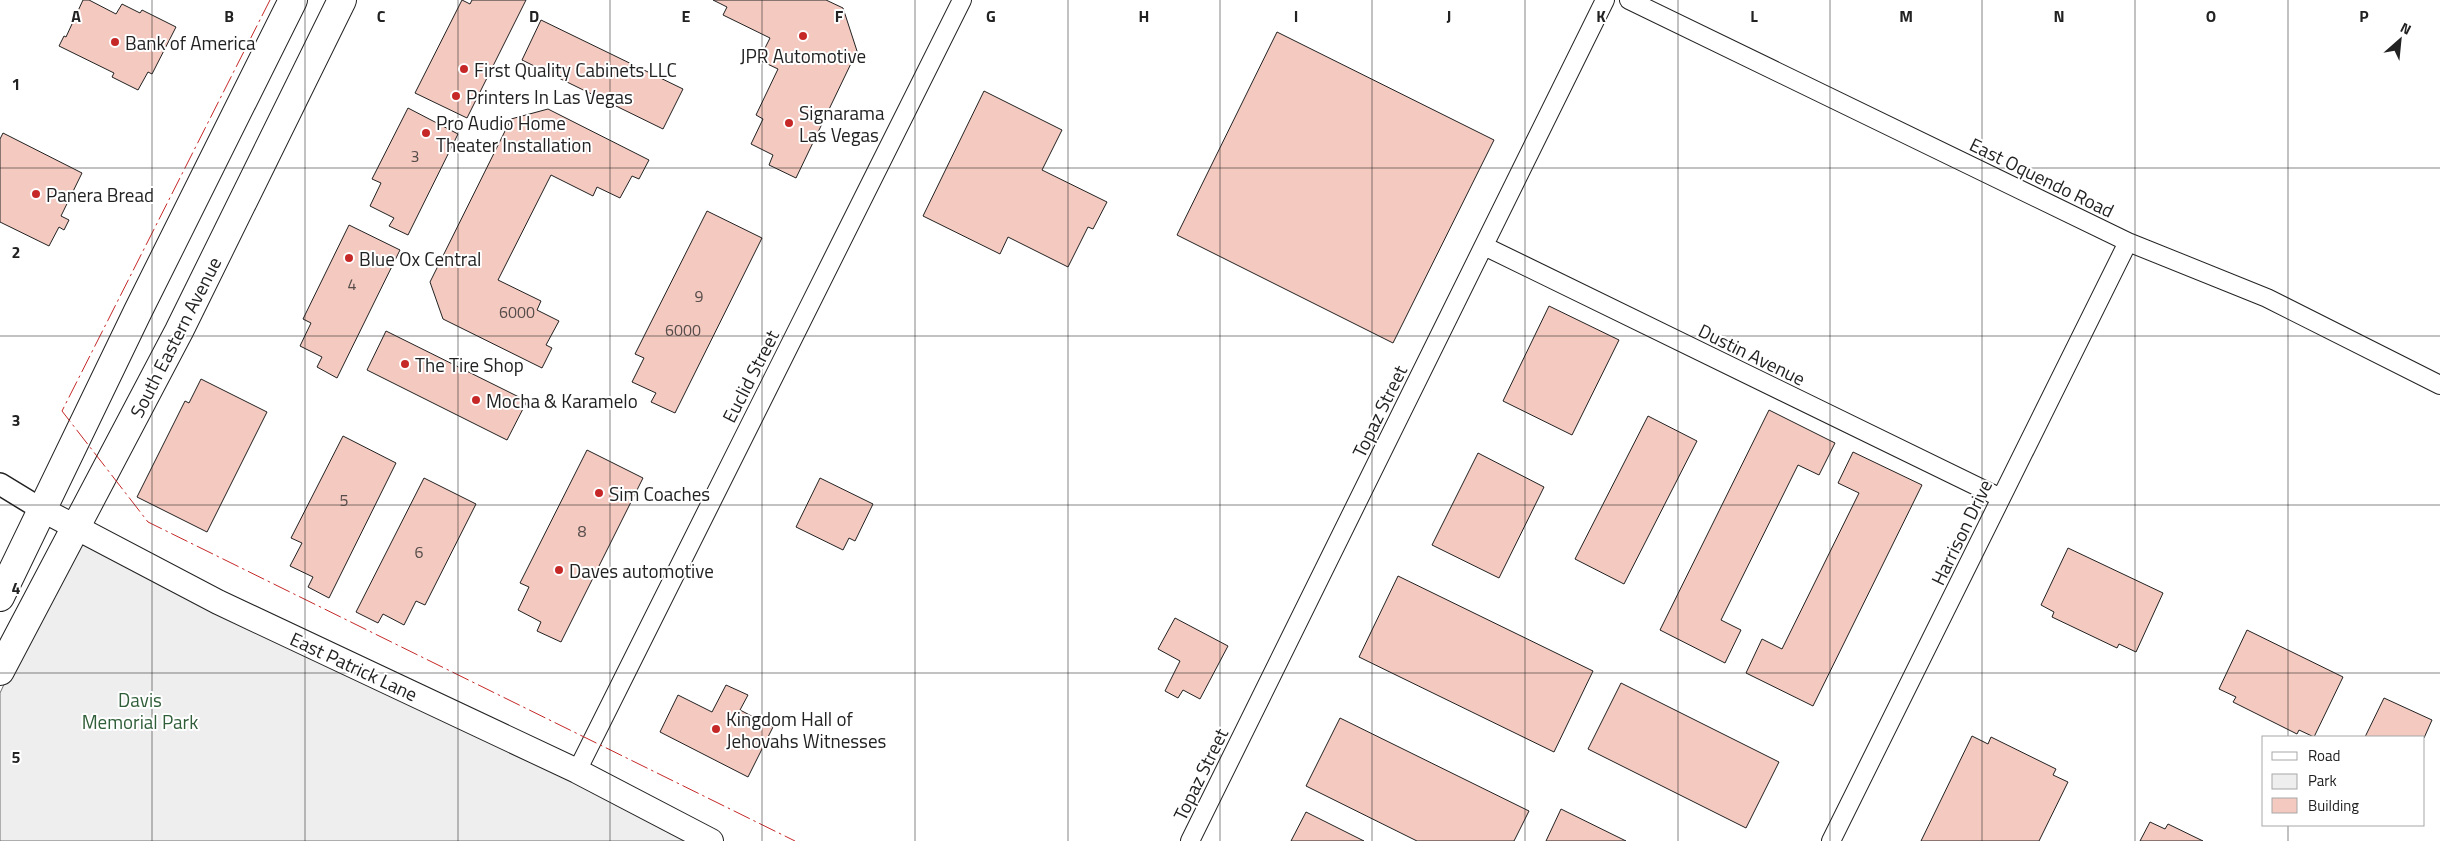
<svg xmlns="http://www.w3.org/2000/svg" width="2440" height="841" font-family="'Titillium Web',sans-serif">
	<style>
		.green { fill: #eee; stroke: #6f6f6f }
		.building { fill: #f3c9c0; stroke: #222 }
		.lines { fill: none; stroke-linecap: round; stroke-linejoin: round }
		.minor-casing { stroke: #222; stroke-width: 20 }
		.tertiary-casing { stroke: #222; stroke-width: 24 }
		.secondary-casing { stroke: #222; stroke-width: 26 }
		.primary-casing { stroke: #222; stroke-width: 30 }
		.minor { stroke: #fff; stroke-width: 18 }
		.tertiary { stroke: #fff; stroke-width: 21 }
		.secondary { stroke: #fff; stroke-width: 24 }
		.primary { stroke: #fff; stroke-width: 28 }
		.power { stroke: #c62828; stroke-width: 1; stroke-dasharray: 18 4 2.5 4; stroke-linecap: butt }
		.grid { fill: none; stroke: #222; stroke-width: 1; stroke-opacity: 0.55 }
		.poi-dot { fill: #c62828; stroke: #fff; stroke-width: 2 }
		.labels { text-anchor: middle; dominant-baseline: central; stroke-width: 4; stroke-linejoin: round; paint-order: stroke }
		.number-label { font-size: 16px; fill: #564c4a }
		.poi-label { font-size: 19px; fill: #222; stroke: #fff; text-anchor: start }
		.street-label { font-size: 19px; fill: #222; stroke: #fff }
		.park-label { font-size: 19px; fill: #2f5e38; stroke: #fff }
		.grid-label { font-size: 16px; text-anchor: middle; font-weight: bold; fill: #222; stroke: #fff; stroke-width: 4; stroke-linejoin: round; paint-order: stroke }
	</style>
	<rect width="100%" height="100%" fill="#fff"/>
	<!-- green -->
	<path class="green" d="M78 527 711 841H0V693Z"/>
	<!-- building -->
	<path class="building" d="M83 0H89L116 14 122 4 140 13 142 10 176 27 152 74 148 72 138 90 112 77 114 73 59 46 64 36 66 37Z
		M462 0 470 4 472 0H526L467 118 415 93Z
		M713 0H826L843 8 857 51 796 178 769 165 773 155 751 144 763 119 756 115 778 69 759 60 770 38 723 15 727 7Z
		M541 20 683 89 663 129 522 60Z
		M1277 32 1494 140 1393 343 1177 235Z
		M984 91 1062 130 1042 170 1107 202 1093 229 1088 227 1068 267 1008 237 1000 254 923 216Z
		M408 108 458 134 408 235 389 226 394 218 370 206 381 183 372 179Z
		M548 109 649 160 639 179 632 176 620 198 597 187 593 196 551 175 498 280 541 301 537 310 559 321 546 345 552 348 542 368 443 319 430 282 511 119Z
		M3 133 82 173 61 216 69 220 64 230 59 227 49 246 0 222V139Z
		M707 211 762 238 675 413 651 402 656 393 632 382 644 358 635 354Z
		M349 225 400 250 337 378 317 367 322 357 300 346 311 323 303 319Z
		M1549 306 1619 340 1572 435 1503 401Z
		M386 331 527 401 507 440 367 370Z
		M201 379 267 412 207 532 137 497 185 401 189 403Z
		M1769 410 1835 443 1819 475 1798 465 1721 620 1741 630 1725 663 1660 630Z
		M1648 416 1697 441 1624 584 1575 559Z
		M343 436 396 463 329 598 308 587 313 577 290 566 302 543 291 538Z
		M587 450 643 478 561 642 537 631 541 622 518 610 529 587 520 583Z
		M1853 452 1922 485 1813 706 1746 673 1762 639 1782 649 1859 493 1838 483Z
		M1478 453 1544 487 1499 578 1432 545Z
		M424 478 476 504 425 605 416 601 404 625 383 614 378 623 356 612Z
		M820 478 873 504 855 541 849 538 843 550 796 527Z
		M2068 548 2163 593 2136 652 2119 644 2117 648 2052 617 2054 612 2041 605Z
		M1398 576 1593 671 1554 752 1359 657Z
		M1175 618 1228 646 1200 699 1183 690 1178 698 1165 691 1180 661 1158 649Z
		M2247 630 2343 677 2314 737 2299 730 2297 734 2233 702 2236 697 2219 689Z
		M1621 683 1779 762 1746 828 1588 749Z
		M726 685 748 695 740 710 773 727 748 777 660 732 678 695 712 712Z
		M2384 698 2432 720 2424 738 2365 737Z
		M1340 718 1529 811 1514 841H1417L1306 786Z
		M1972 736 1988 744 1991 737 2056 769 2053 775 2068 782 2039 841H1921Z
		M1561 809 1626 841H1546Z
		M1306 812 1364 841H1291Z
		M2150 822 2165 829 2168 824 2203 841H2140Z"/>
	<g class="lines">
		<defs>
			<path id="minor" d="M1629 0 2128 242 2267 298 2440 385
				M1484 246 2001 498
				M577 771 962 0
				M1190 841 1605 0
				M1831 841 2128 242"/>
			<path id="tertiary" d="M0 484 41 509"/>
			<path id="secondary" d="M41 509 218 602 577 771 711 841"/>
			<path id="primary" d="M0 597 138 311 293 0
				M0 671 179 331 342 0"/>
		</defs>
		<!-- minor casing -->
		<use href="#minor" class="minor-casing"/>
		<!-- tertiary casing -->
		<use href="#tertiary" class="tertiary-casing"/>
		<!-- secondary casing -->
		<use href="#secondary" class="secondary-casing"/>
		<!-- primary casing -->
		<use href="#primary" class="primary-casing"/>
		<!-- minor -->
		<use href="#minor" class="minor"/>
		<!-- tertiary -->
		<use href="#tertiary" class="tertiary"/>
		<!-- secondary -->
		<use href="#secondary" class="secondary"/>
		<!-- primary -->
		<use href="#primary" class="primary"/>
		<!-- power -->
		<path class="power" d="M270 0 62 411 148 522 795 841"/>
	</g>
	<!-- grid -->
	<path class="grid" d="M152 0V841M305 0V841M458 0V841M610 0V841M762 0V841M915 0V841M1068 0V841M1220 0V841M1372 0V841M1525 0V841M1678 0V841M1830 0V841M1982 0V841M2135 0V841M2288 0V737M0 168H2440M0 336H2440M0 505H2440M0 673H2440M2288 825V841"/>
	<!-- markers -->
	<g class="poi-dot">
		<circle cx="803" cy="36" r="5"/>
		<circle cx="115" cy="42" r="5"/>
		<circle cx="464" cy="69" r="5"/>
		<circle cx="456" cy="96" r="5"/>
		<circle cx="789" cy="123" r="5"/>
		<circle cx="426" cy="133" r="5"/>
		<circle cx="36" cy="194" r="5"/>
		<circle cx="349" cy="258" r="5"/>
		<circle cx="405" cy="364" r="5"/>
		<circle cx="476" cy="400" r="5"/>
		<circle cx="599" cy="493" r="5"/>
		<circle cx="559" cy="570" r="5"/>
		<circle cx="716" cy="729" r="5"/>
	</g>
	<g class="labels">
		<!-- number labels -->
		<g class="number-label">
			<text x="415" y="156">3</text>
			<text x="352" y="284">4</text>
			<text x="699" y="296">9</text>
			<text x="517" y="312">6000</text>
			<text x="683" y="330">6000</text>
			<text x="344" y="500">5</text>
			<text x="582" y="531">8</text>
			<text x="419" y="552">6</text>
		</g>
		<!-- poi labels -->
		<g class="poi-label">
			<text x="125" y="42">Bank of America</text>
			<text x="803" y="55" text-anchor="middle">JPR Automotive</text>
			<text x="474" y="69">First Quality Cabinets LLC</text>
			<text x="466" y="96">Printers In Las Vegas</text>
			<text x="799" y="112">Signarama<tspan x="799" dy="22">Las Vegas</tspan></text>
			<text x="436" y="122">Pro Audio Home<tspan x="436" dy="22">Theater Installation</tspan></text>
			<text x="46" y="194">Panera Bread</text>
			<text x="359" y="258">Blue Ox Central</text>
			<text x="415" y="364">The Tire Shop</text>
			<text x="486" y="400">Mocha &amp; Karamelo</text>
			<text x="609" y="493">Sim Coaches</text>
			<text x="569" y="570">Daves automotive</text>
			<text x="726" y="718">Kingdom Hall of<tspan x="726" dy="22">Jehovahs Witnesses</tspan></text>
		</g>
		<!-- street labels -->
		<g class="street-label">
			<text transform="translate(2042 177) rotate(26)">East Oquendo Road</text>
			<text transform="translate(175 337) rotate(-63)">South Eastern Avenue</text>
			<text transform="translate(1752 354) rotate(26)">Dustin Avenue</text>
			<text transform="translate(750 376) rotate(-63)">Euclid Street</text>
			<text transform="translate(1379 411) rotate(-64)">Topaz Street</text>
			<text transform="translate(1961 532) rotate(-64)">Harrison Drive</text>
			<text transform="translate(354 666) rotate(25)">East Patrick Lane</text>
			<text transform="translate(1200 774) rotate(-64)">Topaz Street</text>
		</g>
		<!-- park labels -->
		<g class="park-label">
			<text x="140" y="699">Davis<tspan x="140" dy="22">Memorial Park</tspan></text>
		</g>
	</g>
	<g class="grid-label">
		<text x="76" y="22">A</text>
		<text x="229" y="22">B</text>
		<text x="381" y="22">C</text>
		<text x="534" y="22">D</text>
		<text x="686" y="22">E</text>
		<text x="839" y="22">F</text>
		<text x="991" y="22">G</text>
		<text x="1144" y="22">H</text>
		<text x="1296" y="22">I</text>
		<text x="1449" y="22">J</text>
		<text x="1601" y="22">K</text>
		<text x="1754" y="22">L</text>
		<text x="1906" y="22">M</text>
		<text x="2059" y="22">N</text>
		<text x="2211" y="22">O</text>
		<text x="2364" y="22">P</text>
		<text x="16" y="90">1</text>
		<text x="16" y="258">2</text>
		<text x="16" y="426">3</text>
		<text x="16" y="594">4</text>
		<text x="16" y="763">5</text>
	</g>
	<!-- legend -->
	<rect x="2262" y="736" width="162" height="90" fill="#ffffff" stroke="#a7a7a7"/>
	<rect x="2272" y="752" width="25" height="8" fill="#ffffff" stroke="#a7a7a7"/>
	<text x="2308" y="761" font-size="15" fill="#222222">Road</text>
	<rect x="2272" y="774" width="25" height="15" fill="#eeeeee" stroke="#a7a7a7"/>
	<text x="2308" y="786" font-size="15" fill="#222222">Park</text>
	<rect x="2272" y="798" width="25" height="15" fill="#f3c9c0" stroke="#a7a7a7"/>
	<text x="2308" y="811" font-size="15" fill="#222222">Building</text>
	<!-- north arrow -->
	<g transform="translate(2400 40) rotate(27)" stroke="#ffffff" stroke-width="4" paint-order="stroke">
	<path d="M0-4L9 19L0 12L-9 19Z" fill="#222222"/>
	<text y="-8" font-size="14" font-weight="bold" text-anchor="middle" fill="#222222">N</text>
	</g>
</svg>
